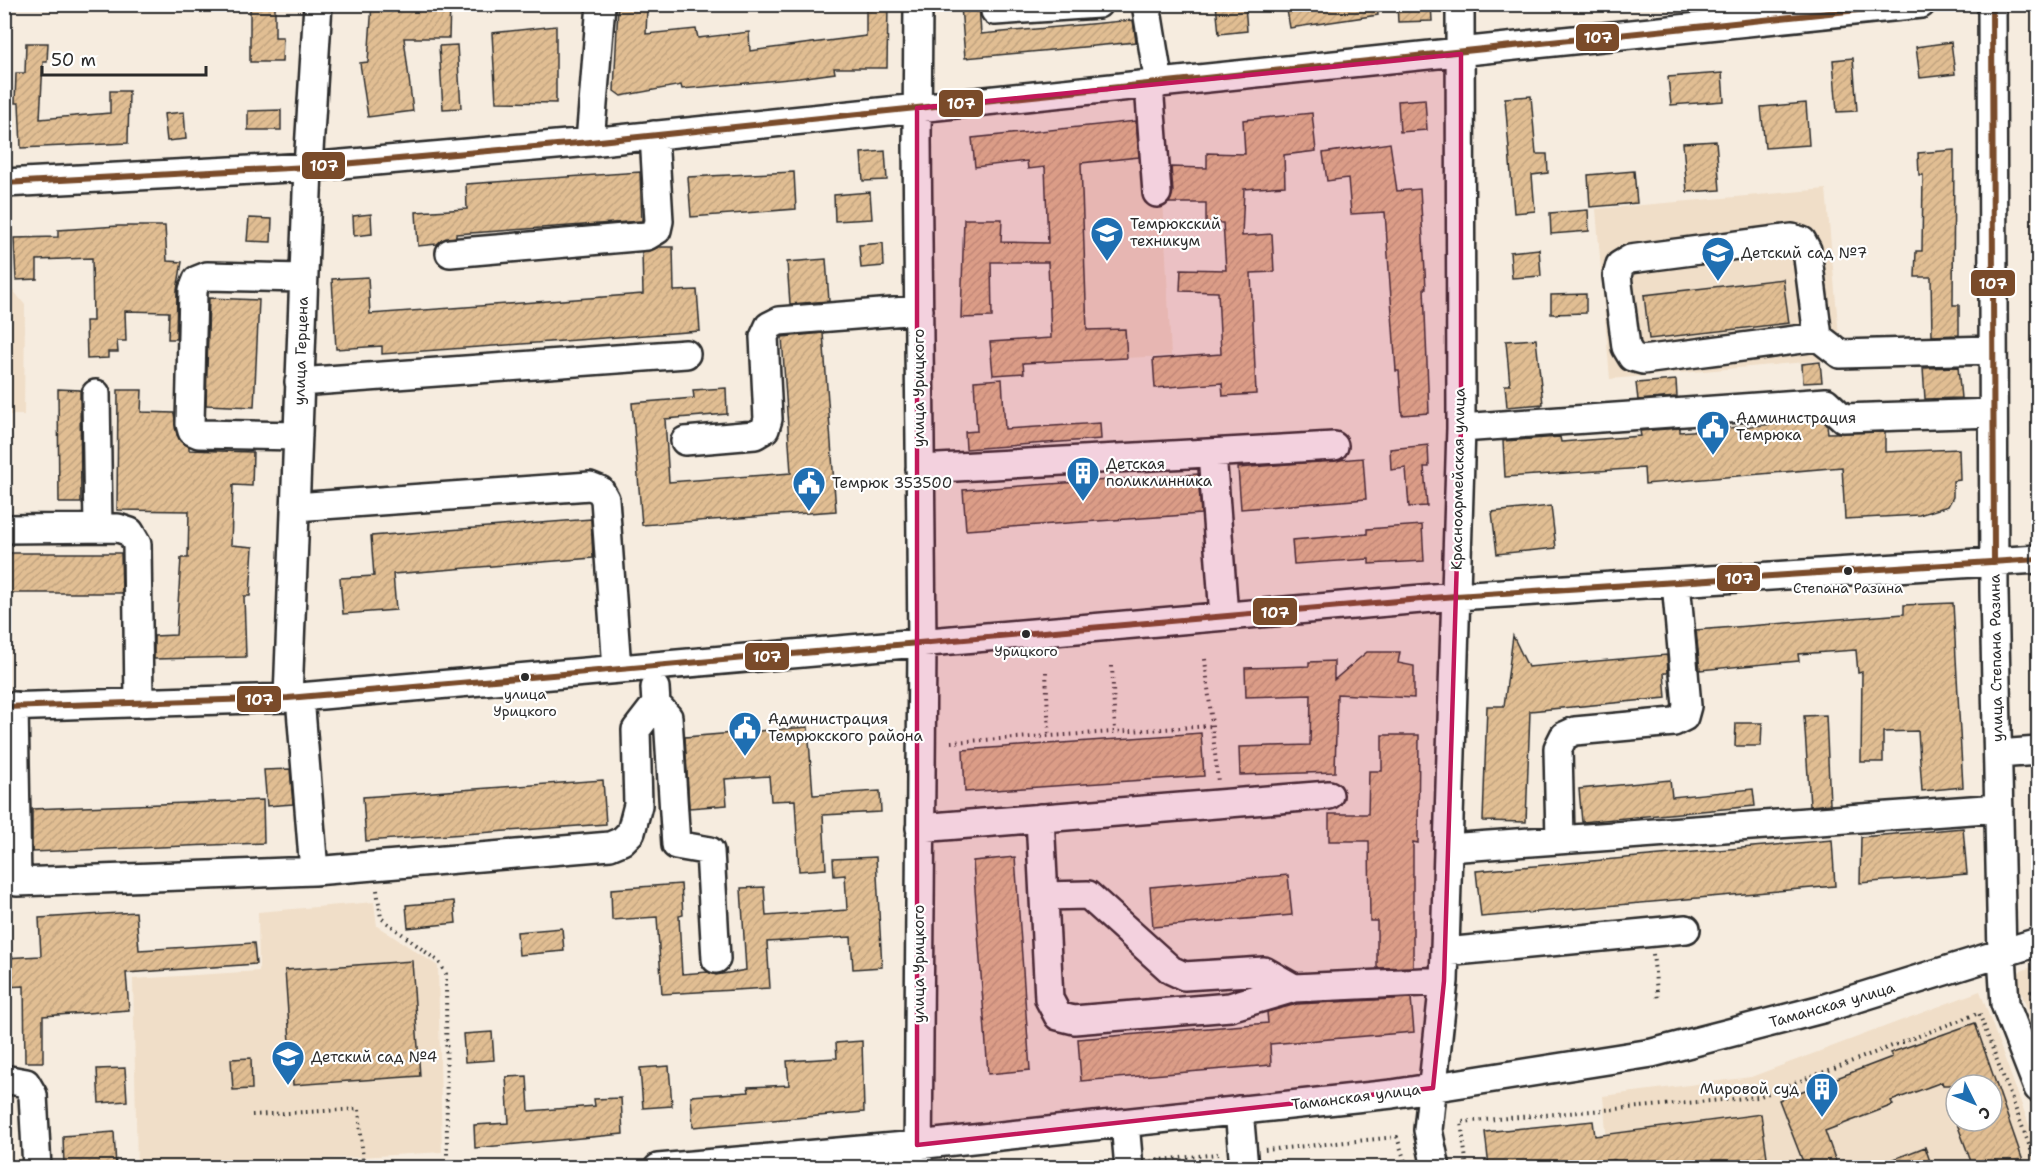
<svg xmlns="http://www.w3.org/2000/svg" width="2043" height="1172" font-family="'Shantell Sans',sans-serif">
	<style>
		.built { fill: #f0dec8; fill-rule: evenodd }
		.building { fill: url(#building-hatch); stroke: #2b2b2b; stroke-width: 1.5 }
		.lines { fill: none; stroke-linecap: round; stroke-linejoin: round }
		.minor-casing { stroke: #2b2b2b; stroke-width: 32 }
		.path { stroke: #2b2b2b; stroke-width: 4; stroke-dasharray: 1.5 4.5; stroke-linecap: butt }
		.minor { stroke: #fff; stroke-width: 27 }
		.bus-1-casing { stroke: #fff; stroke-width: 10 }
		.bus-1 { stroke: #7a4b2a; stroke-width: 6 }
		.marked { fill: #c2185b; fill-opacity: 0.2; stroke: #c2185b; stroke-width: 4.5; stroke-linejoin: round }
		.bus-dot { fill: #2b2b2b; stroke: #fff; stroke-width: 2 }
		.labels { text-anchor: middle; dominant-baseline: central; stroke-width: 4.5; stroke-linejoin: round; paint-order: stroke }
		.bus-label { font-size: 14px; fill: #2b2b2b; stroke: #fff }
		.poi-label { font-size: 15px; fill: #2b2b2b; stroke: #fff; text-anchor: start }
		.street-label { font-size: 15px; fill: #2b2b2b; stroke: #fff }
		.line-badge { stroke: #fff; stroke-width: 2 }
		.badge-label { font-size: 16px; text-anchor: middle; font-weight: bold; fill: #fff }
	</style>
	<defs>
		<pattern id="building-hatch" width="6" height="6" patternUnits="userSpaceOnUse" patternTransform="scale(1.5)"><rect width="6" height="6" fill="#e1be93"/><path d="M-1 1l2-2M0 6l6-6M5 7l2-2" fill="none" stroke="#c1a37f"/></pattern>
	</defs>
	<rect width="100%" height="100%" fill="#f6ecdf"/>
	<filter id="ink" filterUnits="userSpaceOnUse"><feTurbulence type="fractalNoise" baseFrequency=".0167" numOctaves="2"/><feDisplacementMap in="SourceGraphic" scale="12" xChannelSelector="R" yChannelSelector="G"/><feConvolveMatrix kernelMatrix="1 2 1 2 8 2 1 2 1" color-interpolation-filters="sRGB"/></filter>
	<g filter="url(#ink)">
		<!-- built -->
		<path class="built" d="M1159 119 1171 356 1052 361 1045 167 1028 169 1024 133Z
			M1826 189 1841 359 1610 379 1596 209Z
			M5 280 25 305 24 415H5Z
			M374 902 377 926 438 966 442 1152 196 1167H137L133 979 259 971 258 912Z
			M2038 964V1037L2014 974Z
			M1980 991 2038 1149V1167H1609L1603 1096 1751 1077ZM1956 1085H1992V1121H1956Z"/>
		<!-- building -->
		<path class="building" d="M250 4H275V37H283L282 62H250Z
			M372 4H450L449 38H404L413 111 368 117 360 63 368 62Z
			M866 4H888L887 68H834L835 73 799 78 682 89 681 85 621 96 614 91 618 6 647 9 646 34 696 29 698 38 749 32 750 51 866 36Z
			M1216 4H1245L1247 31 1219 34Z
			M1286 4H1377L1378 15 1290 28Z
			M1397 4H1431L1432 21 1398 22Z
			M979 5 981 34 1133 20 1136 42 965 58 961 6Z
			M556 26V103L496 102 492 33Z
			M1951 42 1955 74 1920 78 1916 47Z
			M26 43H48L47 62H43L40 119 110 113V91H129L128 143 21 148 19 103H15L16 73H25Z
			M457 45 461 108 443 109 439 46Z
			M1853 58 1857 111 1837 112 1833 60Z
			M1722 73 1724 101 1671 105 1668 77Z
			M1531 96 1536 154H1547L1548 173 1532 175 1535 211 1514 213 1505 98Z
			M1425 99 1427 130 1400 132 1398 101Z
			M1806 103 1809 145 1765 148 1761 107Z
			M281 110V130H248V111Z
			M184 112 186 139 167 141 164 114Z
			M1312 113 1316 151 1284 155 1285 186 1244 189 1242 236 1272 234 1274 272 1251 273 1256 394 1223 396 1222 383 1155 388 1153 359 1221 354 1218 292 1180 291 1181 269 1226 270 1223 223H1206V203H1169L1173 192 1171 167 1207 168V153L1245 154 1243 120Z
			M1136 121 1139 157 1081 163 1087 330 1125 329 1127 358 1023 363 1024 373 993 375 990 342 1051 338 1048 262H991L992 317 961 318 964 219H1002L1001 242 1048 243 1045 167 1028 169 1027 161 975 167 972 138Z
			M1716 141 1720 190 1687 192 1683 143Z
			M1390 143 1397 191 1420 189 1426 288H1424L1429 413 1402 415 1399 371H1396L1385 212 1351 214 1348 178 1327 181 1323 153Z
			M1954 150 1953 305H1959V335L1932 336 1931 277H1915L1916 251H1922L1923 175H1919L1918 153Z
			M885 151 887 180 863 181 861 153Z
			M1634 171 1637 203 1590 207 1588 175Z
			M640 172 642 221 456 234V237L442 240 437 244 418 246 416 212 467 209 466 184Z
			M794 172 796 209 691 217 688 177Z
			M870 192 872 219 835 221 834 195Z
			M1588 210 1589 231 1551 234 1550 213Z
			M371 214 372 234 354 236 353 216Z
			M249 218 272 219 271 242 247 241Z
			M118 226H165L167 261 182 262 177 290 176 339H168L169 312 125 311 126 341H117L118 352H108V358L87 359 86 321H93L92 258 37 260V279L16 280 14 238 58 237V230Z
			M883 243 884 266 861 268 859 245Z
			M659 247H673L674 291 697 290 700 331 382 354V346L336 349 332 279 368 277 370 314 643 294 642 252Z
			M1539 249 1541 276 1512 278 1510 252Z
			M826 259 829 301 790 304 787 262Z
			M1783 279 1789 323 1649 339 1644 295Z
			M1586 294V313L1551 314V295Z
			M209 298 259 300 254 407 206 405Z
			M823 333 836 511 642 525 632 403 694 398 693 390 726 388 727 414 665 419 669 482 791 473 782 337Z
			M1536 339 1543 404 1507 407 1505 385H1510L1506 341Z
			M1820 362 1822 382 1803 383 1802 364Z
			M1958 367 1961 398 1925 399 1923 368Z
			M1002 379 1005 429 1100 423 1101 439 966 449 965 432 977 431 974 381Z
			M1676 380 1677 397 1638 400 1636 383Z
			M58 389 80 390 81 503H59Z
			M118 390H142L141 412 174 413 177 435 189 447V450L253 452 252 486 233 485 231 545 253 547 250 596H244L246 657 154 659V636L176 635 181 558H188L189 511 117 510Z
			M1822 420 1827 425 1828 433 1885 432V452L1959 449 1960 480 1953 481V497L1948 506 1919 515 1845 519 1842 467 1645 484 1644 468 1505 477 1503 441 1560 437 1561 442 1641 436 1640 431 1680 428V432Z
			M1428 445 1429 467H1424L1427 506 1409 507 1406 468 1391 470 1390 449Z
			M1363 458 1366 499 1241 509 1238 468Z
			M1198 474 1201 514 966 530 963 490Z
			M1551 506 1556 548 1497 554 1492 512Z
			M591 519 593 558 393 574 396 610 343 614 340 578 374 576 371 536Z
			M1422 525 1424 561 1369 564V559L1294 564 1292 540 1367 534V529Z
			M4 553H121L122 593H4Z
			M1953 603 1963 787 1922 791 1918 731 1883 732V762H1861L1862 672 1858 673 1856 650 1798 654 1799 661 1700 670 1696 630 1904 614V605Z
			M1513 636 1528 667 1667 655 1668 673H1664L1666 698 1530 711 1526 822 1483 821 1487 706H1504Z
			M1367 652H1400L1398 663 1414 666V698L1337 694 1335 772 1240 775 1239 747 1310 745 1311 695 1246 697 1245 668 1309 666V662L1334 661V680Z
			M1826 715 1830 804 1810 806 1804 716Z
			M1736 723H1762L1761 746H1735Z
			M808 727 813 795 880 791 881 812 823 815 826 869 799 871 795 800 771 801 769 776 725 779 727 805 689 808 685 737Z
			M1201 733 1204 776 965 792 963 750Z
			M1382 735H1419L1418 843 1413 842V967L1377 968V921H1370L1369 841H1329V814H1368L1369 771H1382Z
			M290 769 293 804 267 806 264 770Z
			M603 780 606 824 366 841 363 797Z
			M1670 780 1672 797 1753 789 1755 806 1582 822 1579 789Z
			M263 800 264 843 32 852V809Z
			M1963 828 1967 874 1860 883 1861 837Z
			M1832 840 1835 886 1481 917 1476 871Z
			M876 857 882 967 853 969 851 937 767 942 770 988 662 994 657 917 612 920 611 889 681 884 683 915 679 916 682 974 708 972 716 975 746 970 741 888 764 887 766 916 847 910 845 875 834 876 833 859Z
			M1015 857 1030 1070 988 1074 973 861Z
			M1288 875 1292 915 1153 927 1150 887Z
			M454 901 456 923 408 928 406 905Z
			M136 912 139 950 254 943 256 964 126 973 129 1010 43 1016V1062H25L24 986 4 987V958L41 956 39 918Z
			M562 928 564 951 519 955 517 932Z
			M412 961 420 1076 293 1085 285 970Z
			M1411 998 1414 1032 1270 1044 1271 1065 1081 1081 1078 1039 1268 1023 1267 1012 1297 1004Z
			M1975 1023 2025 1167H1973L1956 1121H1992V1085H1943L1942 1082 1891 1101 1893 1105 1825 1131 1838 1167H1805L1779 1100 1892 1057 1890 1053Z
			M492 1032 494 1060 465 1062 463 1034Z
			M862 1041 864 1112 693 1127 691 1096 749 1092 748 1087 789 1085 787 1061 837 1058 836 1043Z
			M251 1058 252 1089 233 1090 231 1059Z
			M669 1066 672 1106 643 1108 640 1068Z
			M125 1068 127 1101 99 1103 97 1069Z
			M527 1076 529 1111 595 1106 594 1099 621 1098 623 1134 475 1148 474 1125 509 1123 506 1077Z
			M1761 1114 1767 1157 1687 1167H1616L1615 1160 1541 1167H1489L1485 1132 1593 1121 1595 1136Z
			M114 1132 116 1167H64L63 1136Z
			M1925 1147 1932 1167H1876V1166Z"/>
		<g class="lines">
			<defs>
				<path id="minor" d="M1146 4 1159 84
					M1992 4 1994 592 2002 955 2005 1004 2038 1088
					M995 11 1098 4
					M1149 85 1157 193
					M590 142 601 4
					M4 183 308 167 590 142 1921 4
					M450 253 647 236 657 230 659 221 654 135
					M1818 337 1643 360 1632 357 1626 347 1617 276 1620 265 1630 259 1792 238 1802 241 1807 250 1818 337 1840 354 1993 350
					M299 382 686 354
					M96 394 98 528
					M1461 428 1826 402 1843 418 1993 413
					M298 436 199 434 192 431 190 424 193 290 197 280 207 276 303 278
					M685 441 755 435 765 429 768 419 764 337 769 326 779 321 919 310
					M1212 453 1224 616
					M920 469 1334 446
					M295 507 590 486 600 490 605 499 617 669
					M4 529 118 528 130 532 137 544 139 703
					M655 688 656 704 668 717 676 845 710 851 716 959
					M300 697 314 871 610 846 622 841 631 832 638 805 636 730 656 704
					M288 698 308 167 318 4
					M14 706 17 882 314 871
					M4 707 288 698 1456 596 2038 559
					M1998 754 2038 751
					M1040 818 1049 999 1058 1016 1074 1020 1230 1007 1294 988
					M920 828 1329 795
					M1560 840 1558 748 1564 736 1575 731 1674 722 1684 717 1687 706 1676 582
					M1448 848 1999 808
					M1044 896 1088 895 1171 970 1184 976 1264 971 1294 988 1444 981
					M1445 952 1686 929
					M4 1079 26 1083 33 1095 37 1168
					M1239 1110 1244 1168
					M1125 1123 1129 1168
					M658 1168 917 1145 1392 1094 1652 1053 1822 1009 2038 942
					M918 1168 922 643 917 141 918 4
					M1436 1168 1428 1130 1444 981 1461 428 1460 4"/>
			</defs>
			<!-- minor casing -->
			<use href="#minor" class="minor-casing"/>
			<!-- path -->
			<path class="path" d="M1205 659 1218 782
				M1112 666 1115 731
				M1046 672 1049 736
				M951 742 1212 726
				M377 890 381 918 439 962 446 974 447 1155
				M1653 954 1658 1001
				M2038 990 2031 992 2038 1009
				M252 1115 359 1109 363 1161
				M1265 1150 1397 1137 1407 1168
				M1151 1161 1218 1154
				M1085 1168 1105 1166
				M1467 1168 1461 1122 1758 1097 1979 1013 2038 1168"/>
			<!-- minor -->
			<use href="#minor" class="minor"/>
			<defs>
				<path id="bus-1" d="M1992 4 1994 562
					M4 183 308 167 590 142 1916 4
					M4 707 288 698 1456 596 2038 559"/>
			</defs>
			<!-- bus-1 casing -->
			<use href="#bus-1" class="bus-1-casing"/>
			<!-- bus-1 -->
			<use href="#bus-1" class="bus-1"/>
		</g>
	</g>
	<!-- marked area -->
	<path class="marked" d="M1461 54V428L1444 981 1433 1088 917 1145V108Z"/>
	<!-- icons -->
	<defs>
		<symbol id="university-pin" viewBox="-11 -11 22 30"><path d="M0 17L-7.5 6A9.5 9.5 0 1 1 7.5 6Z" fill="#1f6fb2" stroke="#fff"/><path d="M0-5L7-2L0 1L-7-2ZM-4 1L0 2.5L4 1V4Q0 6-4 4Z" fill="#fff"/></symbol>
		<symbol id="school-pin" viewBox="-11 -11 22 30"><path d="M0 17L-7.5 6A9.5 9.5 0 1 1 7.5 6Z" fill="#1f6fb2" stroke="#fff"/><path d="M0-5L7-2L0 1L-7-2ZM-4 1L0 2.5L4 1V4Q0 6-4 4Z" fill="#fff"/></symbol>
		<symbol id="civic-pin" viewBox="-11 -11 22 30"><path d="M0 17L-7.5 6A9.5 9.5 0 1 1 7.5 6Z" fill="#1f6fb2" stroke="#fff"/><path d="M-.6-6.5H3V-4.5H.6V-3L4-1V1h2V6H-6V1h2V-1L-.6-3ZM-1.2 2.5V6h2.4V2.5Z" fill="#fff"/></symbol>
		<symbol id="building-pin" viewBox="-11 -11 22 30"><path d="M0 17L-7.5 6A9.5 9.5 0 1 1 7.5 6Z" fill="#1f6fb2" stroke="#fff"/><path d="M-4-6H4V6H1V3H-1V6H-4ZM-2.5-4.3h1.7v1.8h-1.7ZM.8-4.3h1.7v1.8H.8ZM-2.5-1h1.7V.8h-1.7ZM.8-1h1.7V.8H.8Z" fill="#fff"/></symbol>
	</defs>
	<g fill-rule="evenodd">
		<use href="#university-pin" x="1088" y="214" width="38" height="52"/>
		<use href="#school-pin" x="1699" y="234" width="38" height="52"/>
		<use href="#civic-pin" x="1694" y="408" width="38" height="52"/>
		<use href="#building-pin" x="1064" y="454" width="38" height="52"/>
		<use href="#civic-pin" x="790" y="464" width="38" height="52"/>
		<use href="#civic-pin" x="726" y="709" width="38" height="52"/>
		<use href="#school-pin" x="269" y="1038" width="38" height="52"/>
		<use href="#building-pin" x="1803" y="1070" width="38" height="52"/>
	</g>
	<!-- markers -->
	<g class="bus-dot">
		<circle cx="1848" cy="571" r="5"/>
		<circle cx="1026" cy="634" r="5"/>
		<circle cx="525" cy="677" r="5"/>
	</g>
	<g class="labels">
		<!-- bus labels -->
		<g class="bus-label">
			<text x="1848" y="588">Степана Разина</text>
			<text x="1026" y="651">Урицкого</text>
			<text x="525" y="694">улица<tspan x="525" dy="17">Урицкого</tspan></text>
		</g>
		<!-- poi labels -->
		<g class="poi-label">
			<text x="1130" y="224">Темрюкский<tspan x="1130" dy="17">техникум</tspan></text>
			<text x="1741" y="253">Детский сад №7</text>
			<text x="1736" y="418">Администрация<tspan x="1736" dy="17">Темрюка</tspan></text>
			<text x="1106" y="464">Детская<tspan x="1106" dy="17">поликлинника</tspan></text>
			<text x="832" y="483">Темрюк 353500</text>
			<text x="768" y="719">Администрация<tspan x="768" dy="17">Темрюкского района</tspan></text>
			<text x="311" y="1057">Детский сад №4</text>
			<text x="1799" y="1089" text-anchor="end">Мировой суд</text>
		</g>
		<!-- street labels -->
		<g class="street-label">
			<text transform="translate(301 351) rotate(-88)">улица Герцена</text>
			<text transform="translate(919 388) rotate(-90)">улица Урицкого</text>
			<text transform="translate(1458 479) rotate(-89)">Красноармейская улица</text>
			<text transform="translate(1996 658) rotate(-91)">улица Степана Разина</text>
			<text transform="translate(919 964) rotate(-90)">улица Урицкого</text>
			<text transform="translate(1832 1005) rotate(-16)">Таманская улица</text>
			<text transform="translate(1356 1097) rotate(-7)">Таманская улица</text>
		</g>
	</g>
	<g class="line-badge">
		<rect x="1575" y="23" width="45" height="29" rx="6" fill="#7a4b2a"/>
		<rect x="938" y="89" width="46" height="29" rx="6" fill="#7a4b2a"/>
		<rect x="301" y="151" width="45" height="29" rx="6" fill="#7a4b2a"/>
		<rect x="1970" y="269" width="46" height="28" rx="6" fill="#7a4b2a"/>
		<rect x="1716" y="564" width="45" height="28" rx="6" fill="#7a4b2a"/>
		<rect x="1252" y="597" width="46" height="29" rx="6" fill="#7a4b2a"/>
		<rect x="744" y="642" width="46" height="29" rx="6" fill="#7a4b2a"/>
		<rect x="236" y="685" width="46" height="28" rx="6" fill="#7a4b2a"/>
	</g>
	<g class="badge-label">
		<text x="1598" y="43">107</text>
		<text x="961" y="109">107</text>
		<text x="324" y="171">107</text>
		<text x="1993" y="289">107</text>
		<text x="1739" y="584">107</text>
		<text x="1275" y="618">107</text>
		<text x="767" y="662">107</text>
		<text x="259" y="705">107</text>
	</g>
	<!-- margin -->
	<rect width="2043" height="1172" fill="none" stroke="#fff" stroke-width="24"/>
	<rect x="12" y="12" width="2019" height="1148" fill="none" stroke="#2b2b2b" stroke-width="2" filter="url(#ink)"/>
	<!-- north arrow -->
	<g transform="translate(1974 1103) rotate(133)"><circle r="28" fill="#ffffff" stroke="#aaaaaa" stroke-width="1.5"/>
	<path d="M0-4.5L10 22L0 15L-10 22Z" fill="#1f6fb2"/>
	<text y="-9" font-size="16" font-weight="bold" text-anchor="middle" fill="#2b2b2b">С</text>
	</g>
	<!-- scale -->
	<path d="M42 66v9h164v-9" fill="none" stroke="#2b2b2b" stroke-width="3"/>
	<text x="51" y="66" font-size="18" fill="#2b2b2b" stroke="#ffffff" stroke-width="4.5" paint-order="stroke">50 m</text>
</svg>
